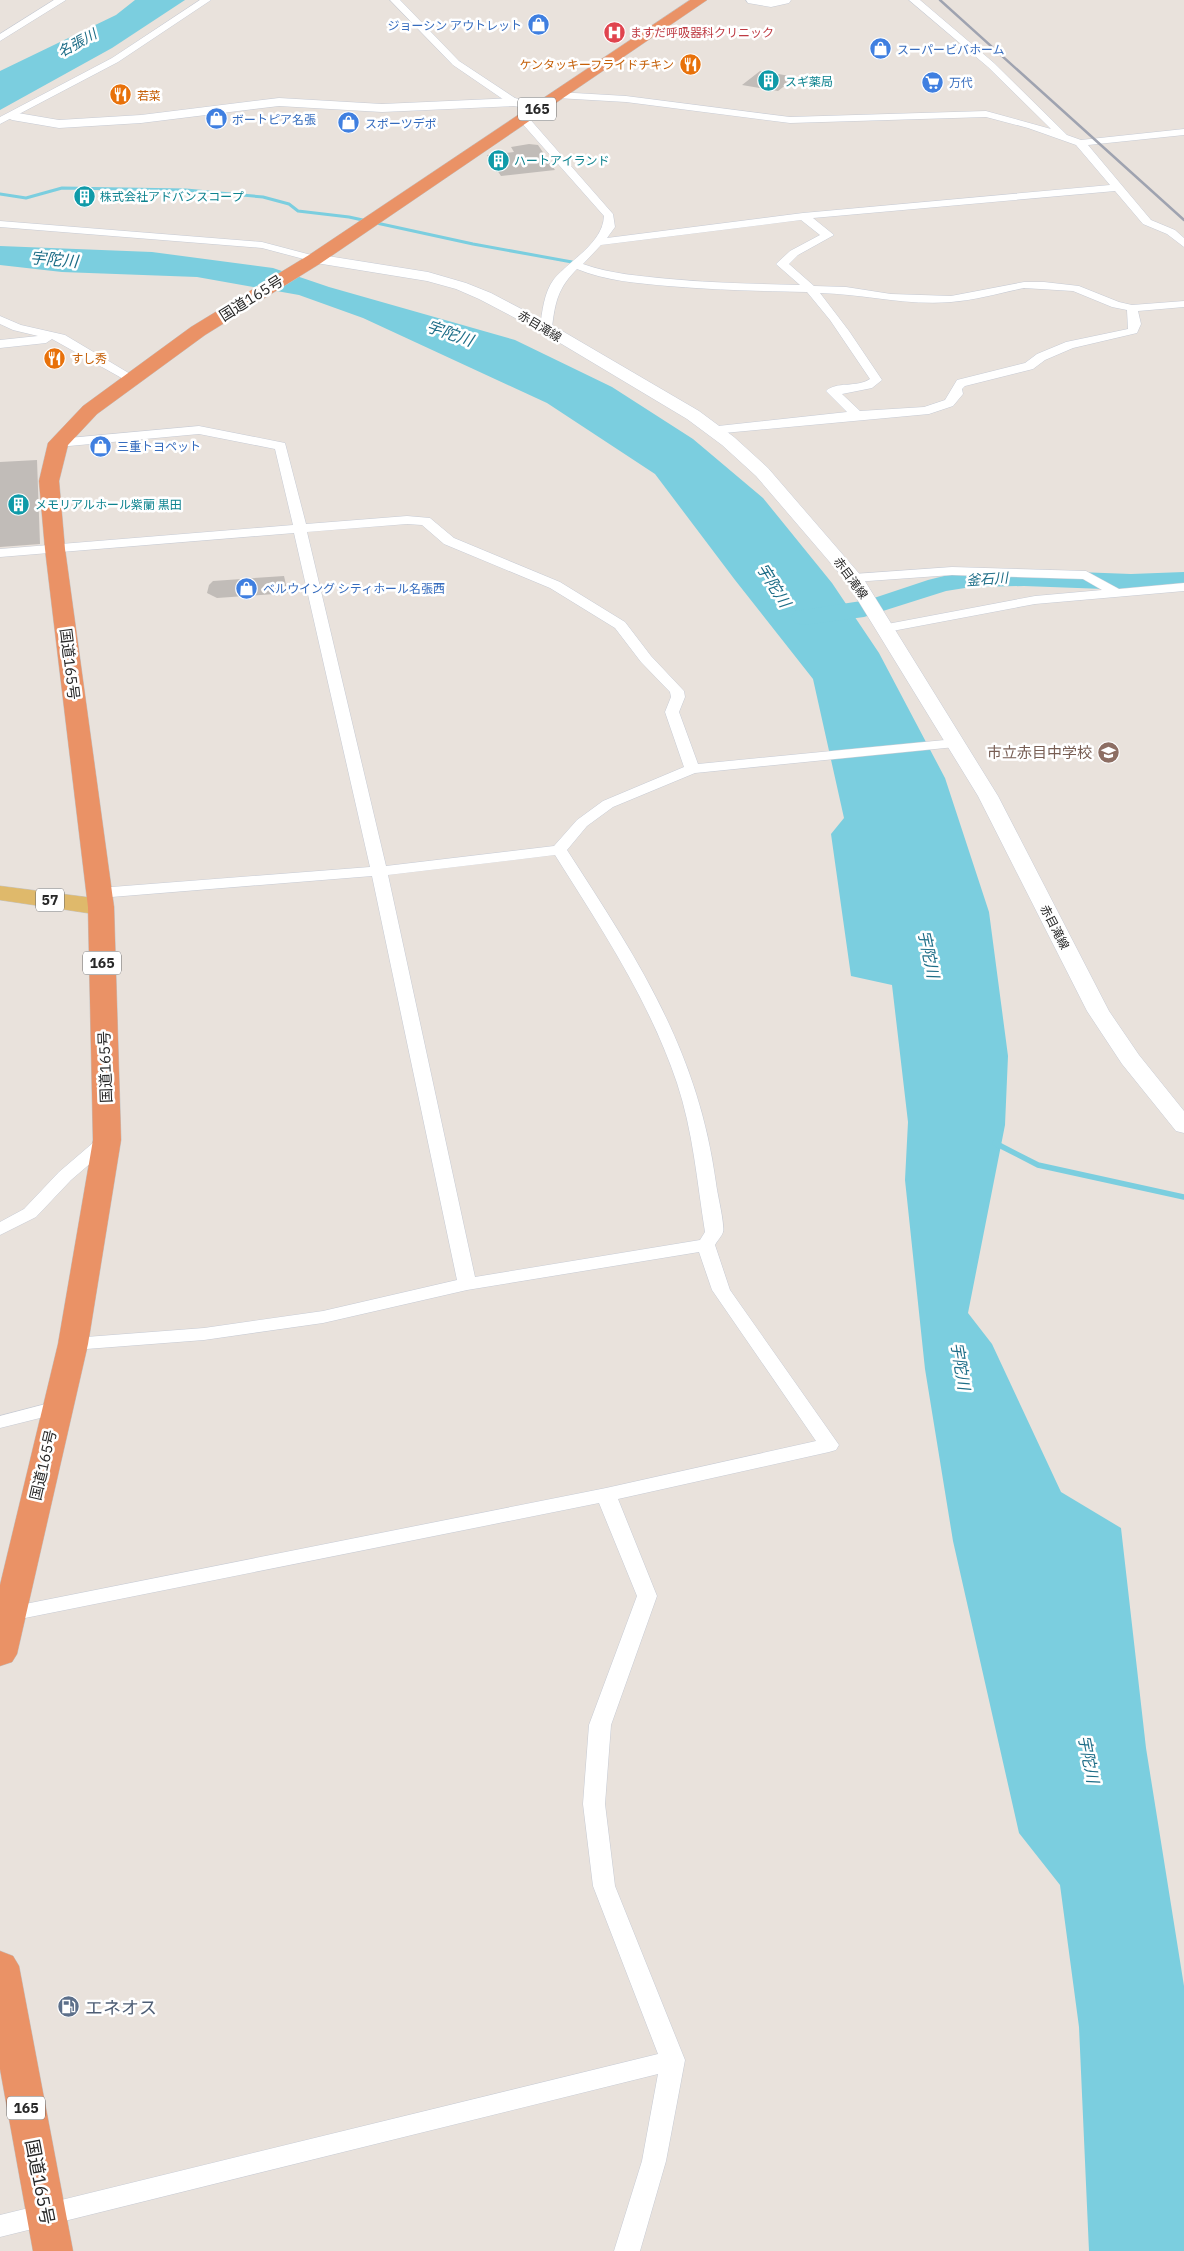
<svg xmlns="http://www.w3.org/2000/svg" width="1184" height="2251" font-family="'IBM Plex Sans','Noto Sans JP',sans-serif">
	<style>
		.water { fill: #7bcedf }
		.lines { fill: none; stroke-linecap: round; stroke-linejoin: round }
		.stream-far1 { stroke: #7bcedf; stroke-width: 3 }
		.stream { stroke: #7bcedf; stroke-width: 5.5 }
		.river { fill: #7bcedf; fill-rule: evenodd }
		.building { fill: #c1bcb8 }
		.street-casing { stroke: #c7cbd4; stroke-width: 1 }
		.secondary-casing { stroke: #c7cbd4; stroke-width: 1 }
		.primary-casing { stroke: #c3c3c3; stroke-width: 1 }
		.highway-casing { stroke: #c3c3c3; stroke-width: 1 }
		.street { fill: #fff; fill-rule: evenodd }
		.secondary { fill: #fff; fill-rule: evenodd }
		.primary { fill: #dfb96b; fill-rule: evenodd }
		.highway { fill: #ea9266; fill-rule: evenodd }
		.rail { stroke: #9fa3b0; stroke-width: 2.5 }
		.labels { text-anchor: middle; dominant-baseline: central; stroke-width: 5; stroke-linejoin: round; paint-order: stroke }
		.far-shop-label { font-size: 12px; fill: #366cbe; stroke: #fff; text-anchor: start }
		.far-health-label { font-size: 12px; fill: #be3a42; stroke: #fff; text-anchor: start }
		.far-food-label { font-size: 12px; fill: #c56008; stroke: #fff; text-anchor: start }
		.far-culture-label { font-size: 12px; fill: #0d838f; stroke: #fff; text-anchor: start }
		.far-street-label { font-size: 12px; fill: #282828; stroke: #fff }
		.far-water-label { font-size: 14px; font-style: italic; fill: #1d6d87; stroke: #fff }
		.shield { fill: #fff; stroke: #686868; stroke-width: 1 }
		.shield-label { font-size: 14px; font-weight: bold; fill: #282828 }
		.street-label { font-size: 15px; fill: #282828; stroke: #fff }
		.education-label { font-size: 15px; fill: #785e54; stroke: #fff; text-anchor: end }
		.water-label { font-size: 16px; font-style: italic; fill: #1d6d87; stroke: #fff }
		.near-service-label { font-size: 18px; fill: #4e5e75; stroke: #fff; text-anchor: start }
		.near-street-label { font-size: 18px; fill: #282828; stroke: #fff }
	</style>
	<rect width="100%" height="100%" fill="#e9e2dc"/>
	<!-- water -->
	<path class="water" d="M135 0H185L112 48 0 110V71L116 15Z
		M0 246 152 252 273 268 329 287 515 340 612 387 693 439 763 498 832 583 879 653 945 778 989 912 1008 1056 1005 1125 968 1313 992 1344 1061 1492 1121 1528 1146 1748 1184 1986V2251H1089L1079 2027 1060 1885 1019 1833 953 1541 925 1369 905 1180 908 1122 892 985 851 976 831 834 844 818 813 679 735 580 655 474 547 403 363 318 299 295 197 277 62 272 0 265Z"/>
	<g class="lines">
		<!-- stream-far1 -->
		<path class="stream-far1" d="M0 194 26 198 62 188 186 190 263 197 289 204 298 211 349 217 473 244 572 262"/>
		<!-- stream -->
		<path class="stream" d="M995 1143 1038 1165 1184 1197"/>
		<!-- river -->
		<path class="river" d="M1024 570 1131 574 1184 572V588L1131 590 1024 586 971 587 946 591 864 617 804 625 795 623 791 617 795 611 868 600 928 580 960 572Z"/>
	</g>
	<!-- building -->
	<path class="building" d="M760 71 796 77 778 91 742 85Z
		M529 144 538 145 555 170 501 176 487 155 514 152 511 147Z
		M37 460 40 544 0 547V462Z
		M284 576 288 593 217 598 207 593 209 585 213 581Z"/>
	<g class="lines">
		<defs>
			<path id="street" d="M54 0H66L0 41V34Z
				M200 0H211L118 62 0 124V117L112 58Z
				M390 0H400L459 61 518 100V104H510L453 65Z
				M909 0H920L994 63 1067 135 1081 140 1184 129V135L1088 145 1151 220 1175 230 1184 238V247L1167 234 1143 224 1115 191 813 218 834 235 798 255 789 264 814 286 846 287 891 294 951 296 1024 282H1044L1079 286 1119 302 1132 305 1184 301V307L1138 311 1141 324 1137 333 1073 348 1045 360 1033 369 965 386 962 389 963 394 953 406 929 414 713 434 709 433 707 430 709 427 847 412 826 391C836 381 857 388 870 379L830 320 807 292C761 291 715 290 668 286 637 283 606 281 577 269 558 288 555 302 552 328L546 332 542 330 540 328C542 312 544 292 554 279 570 260 603 243 604 216L520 121V117H528L613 214 615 227 607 238 803 213 1110 185 1076 145 1028 128 986 117 790 123 626 102 557 98 552 95 557 92 626 96 790 117 986 111 1051 129 988 67ZM801 220 820 235 790 251 776 264 800 285C756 284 713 283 670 279 640 276 611 274 583 264L601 245ZM1024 288 1073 291 1112 307 1127 310 1128 329 1066 342 1037 354 1025 363 957 380 945 400 924 407 860 411 842 394 872 388 882 380 849 331 820 293C864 294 908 306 951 302 976 300 1000 293 1024 288Z
				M0 221 262 242 319 257 321 259 315 262 262 248 0 227Z
				M0 316 21 325 65 335 137 378 131 382 127 381 52 339 46 343 0 348V340L38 336 13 330 0 324Z
				M199 426 285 443 306 524 407 516 430 518 454 538 560 582 625 622 651 656 684 691 685 697 679 712 698 764 955 739 962 743 955 747 695 773 613 807 587 826 567 850C638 960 698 1050 716 1183 717 1193 725 1224 723 1232 722 1236 717 1241 715 1245L730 1290 839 1445 836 1450 829 1452 618 1499 657 1596 611 1725 605 1804 615 1886 685 2060 666 2161 640 2251H614L642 2161 658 2074 0 2237V2215L658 2054 593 1886 583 1804 589 1725 637 1596 599 1503 0 1623V1609L606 1488 816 1441 712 1290 699 1252 467 1290 323 1323 204 1340 73 1350 66 1348 63 1344 66 1340 73 1338 204 1328 323 1311 457 1280 372 876 99 898 91 893 99 888 370 867 294 533 0 557V549L293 525 275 449 199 434 58 447 52 443 58 439ZM407 524 422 525 444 544 550 588 615 628 641 662 670 692 671 697 665 712 684 767 603 801 577 820 554 846 386 866 307 532ZM555 855C601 928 649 1000 677 1083 693 1131 697 1182 705 1232L700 1240 475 1277 388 875Z
				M952 567 1086 571 1119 589 1184 583V591L1035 604 887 632 880 628 882 625 1035 596 1102 590 1083 579 952 575 854 582 847 578 854 574Z
				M107 1135 113 1136 116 1140 113 1144 71 1180 36 1217 0 1235V1222L24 1209 59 1172 101 1136Z
				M57 1401 64 1402 67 1407 64 1412 0 1428V1416Z"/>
			<path id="secondary" d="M746 0H791L789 3 771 7 748 3Z
				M279 98 382 104 514 98 545 104 547 107 540 111 514 106 382 112 279 106 141 123 59 128 12 120 5 116 12 112 59 120 141 115Z
				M315 254 428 272 466 283 491 293 552 325 699 411 734 437 768 468 863 578 998 796 1109 1011 1139 1055 1184 1111V1133L1176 1131 1122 1064 1087 1011 978 796 846 581 756 476 722 445 687 419 540 331 479 299 456 289 427 281 310 262 307 259Z"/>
			<path id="primary" d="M0 886 101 899 110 902 114 907 110 912 101 915 0 900Z"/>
			<path id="highway" d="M690 0H707L321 263 205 335 97 414 68 445 59 481 65 549 114 907 121 1140 88 1344 17 1654 12 1662 0 1666V1585L58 1344 93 1140 88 907 45 549 39 481 48 443 83 406 191 327 309 255Z
				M0 1951 13 1956 19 1966 73 2251H33L0 2069Z"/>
		</defs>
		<!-- street casing -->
		<use href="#street" class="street-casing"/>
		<!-- secondary casing -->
		<use href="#secondary" class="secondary-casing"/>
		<!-- primary casing -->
		<use href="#primary" class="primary-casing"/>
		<!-- highway casing -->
		<use href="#highway" class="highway-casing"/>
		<!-- street -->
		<use href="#street" class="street"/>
		<!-- secondary -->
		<use href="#secondary" class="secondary"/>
		<!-- primary -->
		<use href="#primary" class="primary"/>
		<!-- highway -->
		<use href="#highway" class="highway"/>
		<!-- rail -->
		<path class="rail" d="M940 0 1184 220"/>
	</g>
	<!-- icons -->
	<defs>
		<symbol id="shop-disc" viewBox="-11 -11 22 22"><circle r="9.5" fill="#3f7fe0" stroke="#fff"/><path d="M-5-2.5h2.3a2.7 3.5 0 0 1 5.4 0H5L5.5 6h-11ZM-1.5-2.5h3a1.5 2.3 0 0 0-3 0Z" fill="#fff"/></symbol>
		<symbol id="hospital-disc" viewBox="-11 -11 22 22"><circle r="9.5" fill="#e0444e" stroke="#fff"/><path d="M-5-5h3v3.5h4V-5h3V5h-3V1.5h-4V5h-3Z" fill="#fff"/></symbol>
		<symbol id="restaurant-disc" viewBox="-11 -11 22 22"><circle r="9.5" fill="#e8710a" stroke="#fff"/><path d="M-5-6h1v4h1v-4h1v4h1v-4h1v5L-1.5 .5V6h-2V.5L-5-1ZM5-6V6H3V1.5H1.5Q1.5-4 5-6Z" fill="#fff"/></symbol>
		<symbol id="building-disc" viewBox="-11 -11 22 22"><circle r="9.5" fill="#0f9aa8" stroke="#fff"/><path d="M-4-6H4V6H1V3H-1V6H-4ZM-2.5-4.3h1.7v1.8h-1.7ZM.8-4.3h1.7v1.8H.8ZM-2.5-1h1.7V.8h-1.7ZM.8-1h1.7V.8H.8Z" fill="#fff"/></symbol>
		<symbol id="supermarket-disc" viewBox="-11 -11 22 22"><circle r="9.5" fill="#3f7fe0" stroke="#fff"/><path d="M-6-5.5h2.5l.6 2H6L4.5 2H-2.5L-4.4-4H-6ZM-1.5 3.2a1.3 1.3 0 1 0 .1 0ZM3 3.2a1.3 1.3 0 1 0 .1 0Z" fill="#fff"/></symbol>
		<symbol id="school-disc" viewBox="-11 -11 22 22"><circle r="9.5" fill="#8d6e63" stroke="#fff"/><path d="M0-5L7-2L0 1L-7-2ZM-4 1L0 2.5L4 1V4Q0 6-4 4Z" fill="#fff"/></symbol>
		<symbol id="fuel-disc" viewBox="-11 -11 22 22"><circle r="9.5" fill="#5c6f8a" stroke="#fff"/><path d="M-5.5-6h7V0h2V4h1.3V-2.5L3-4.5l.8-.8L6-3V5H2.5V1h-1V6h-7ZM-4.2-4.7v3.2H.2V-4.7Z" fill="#fff"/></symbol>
	</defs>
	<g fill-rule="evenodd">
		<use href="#shop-disc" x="526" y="12" width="25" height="25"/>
		<use href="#hospital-disc" x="602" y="20" width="25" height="25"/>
		<use href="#shop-disc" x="868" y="36" width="25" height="25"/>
		<use href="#restaurant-disc" x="678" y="52" width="25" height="25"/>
		<use href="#building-disc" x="756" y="68" width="25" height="25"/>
		<use href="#supermarket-disc" x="920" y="70" width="25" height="25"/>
		<use href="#restaurant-disc" x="108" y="82" width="25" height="25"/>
		<use href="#shop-disc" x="204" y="106" width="25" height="25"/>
		<use href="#shop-disc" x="336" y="110" width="25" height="25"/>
		<use href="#building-disc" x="486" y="148" width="25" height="25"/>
		<use href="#building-disc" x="72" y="184" width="25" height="25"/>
		<use href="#restaurant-disc" x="42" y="346" width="25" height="25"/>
		<use href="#shop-disc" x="88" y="434" width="25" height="25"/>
		<use href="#building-disc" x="6" y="492" width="25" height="25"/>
		<use href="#shop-disc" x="234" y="576" width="25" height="25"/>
		<use href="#school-disc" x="1096" y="740" width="25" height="25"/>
		<use href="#fuel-disc" x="56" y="1994" width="25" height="25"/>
	</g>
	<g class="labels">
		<!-- far-shop labels -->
		<g class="far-shop-label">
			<text x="522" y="25" text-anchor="end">ジョーシン アウトレット</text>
			<text x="897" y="49">スーパービバホーム</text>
			<text x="949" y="82">万代</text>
			<text x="232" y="119">ボートピア名張</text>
			<text x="365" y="123">スポーツデポ</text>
			<text x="117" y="446">三重トヨペット</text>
			<text x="263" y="588">ベルウイング シティホール名張西</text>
		</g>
		<!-- far-health labels -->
		<g class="far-health-label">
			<text x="630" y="32">ますだ呼吸器科クリニック</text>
		</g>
		<!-- far-food labels -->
		<g class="far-food-label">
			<text x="674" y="64" text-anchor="end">ケンタッキーフライドチキン</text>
			<text x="137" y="95">若菜</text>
			<text x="71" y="358">すし秀</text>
		</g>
		<!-- far-culture labels -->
		<g class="far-culture-label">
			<text x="785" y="81">スギ薬局</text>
			<text x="514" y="160">ハートアイランド</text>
			<text x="100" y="196">株式会社アドバンスコープ</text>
			<text x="35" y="504">メモリアルホール紫蘭 黒田</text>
		</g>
		<!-- far-street labels -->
		<g class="far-street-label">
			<text transform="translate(540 326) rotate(31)">赤目滝線</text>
			<text transform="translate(851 578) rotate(54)">赤目滝線</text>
			<text transform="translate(1055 927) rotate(63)">赤目滝線</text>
		</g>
		<!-- far-water labels -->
		<g class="far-water-label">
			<text transform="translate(77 43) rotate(-29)">名張川</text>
			<text transform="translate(987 579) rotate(-4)">釜石川</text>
		</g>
		<!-- shield labels -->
		<g class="shield">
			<rect x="518" y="97.5" width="38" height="23" rx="4"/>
			<rect x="36" y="888.5" width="28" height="23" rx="4"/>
			<rect x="83" y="951.5" width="38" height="23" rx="4"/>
			<rect x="7" y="2096.5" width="38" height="23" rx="4"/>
		</g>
		<g class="shield-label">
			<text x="537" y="109">165</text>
			<text x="50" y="900">57</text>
			<text x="102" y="963">165</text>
			<text x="26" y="2108">165</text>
		</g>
		<!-- street labels -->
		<g class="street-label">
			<text transform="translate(251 298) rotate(-32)">国道165号</text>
			<text transform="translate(70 664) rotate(83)">国道165号</text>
			<text transform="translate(105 1067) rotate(-92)">国道165号</text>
			<text transform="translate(43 1465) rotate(-77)">国道165号</text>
		</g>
		<!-- education labels -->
		<g class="education-label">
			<text x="1092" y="752">市立赤目中学校</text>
		</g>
		<!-- water labels -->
		<g class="water-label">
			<text transform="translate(54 259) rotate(5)">宇陀川</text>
			<text transform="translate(450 333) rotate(19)">宇陀川</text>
			<text transform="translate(774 585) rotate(58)">宇陀川</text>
			<text transform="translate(929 954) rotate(78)">宇陀川</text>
			<text transform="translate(961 1366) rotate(81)">宇陀川</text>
			<text transform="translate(1089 1759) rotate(79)">宇陀川</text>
		</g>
		<!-- near-service labels -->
		<g class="near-service-label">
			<text x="85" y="2007">エネオス</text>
		</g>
		<!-- near-street labels -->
		<g class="near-street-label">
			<text transform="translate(40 2182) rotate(79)">国道165号</text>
		</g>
	</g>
</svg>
